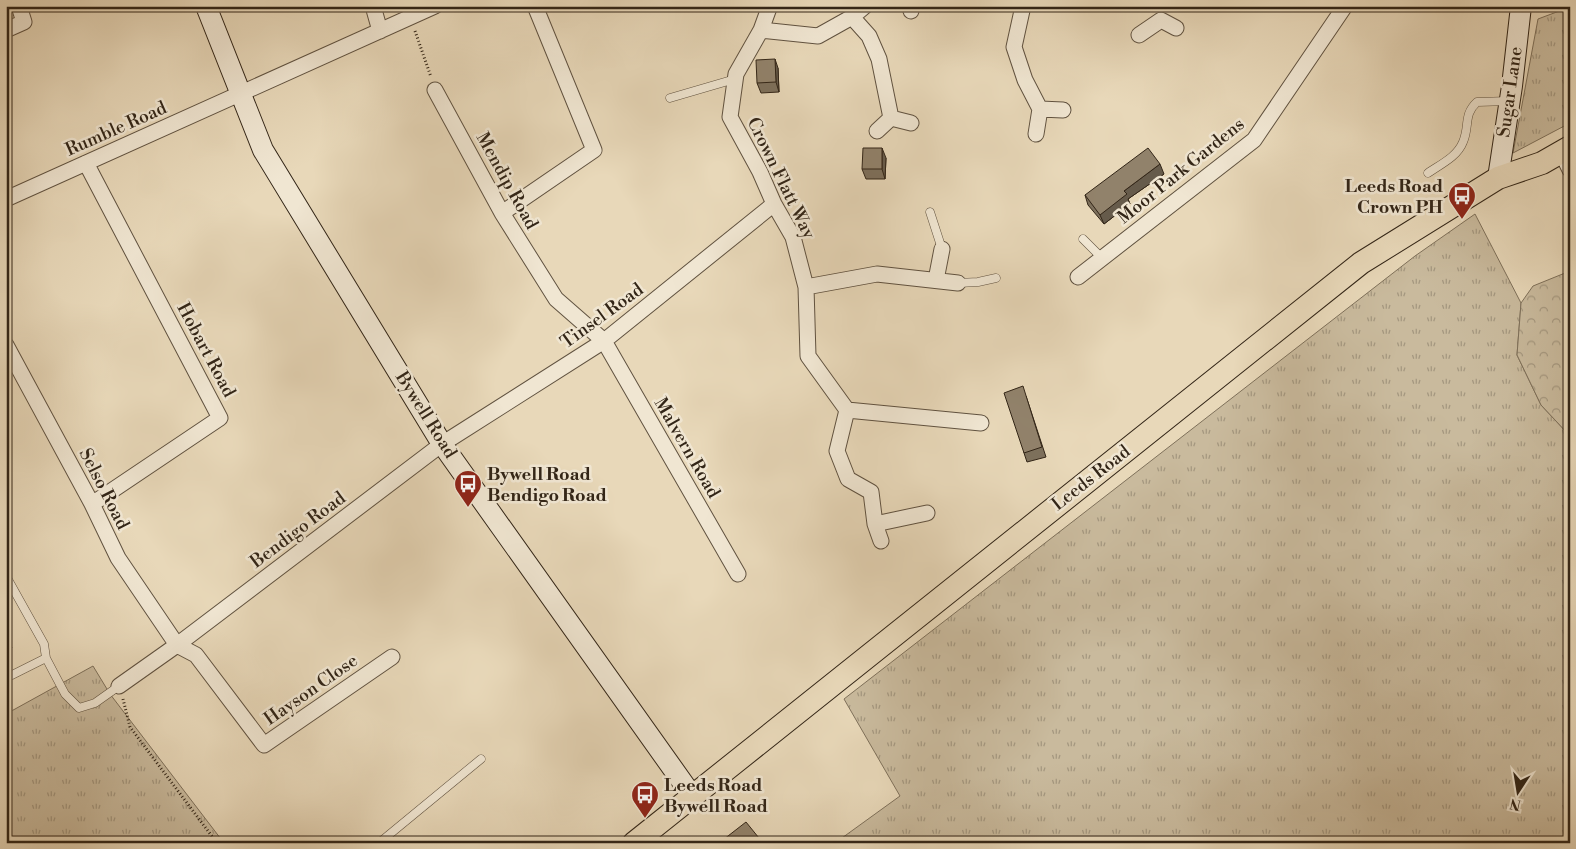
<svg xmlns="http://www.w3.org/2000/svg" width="1576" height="849" font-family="'Libre Bodoni',serif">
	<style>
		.grass { fill: url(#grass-tufts); stroke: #7e705a }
		.forest { fill: url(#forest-crowns); stroke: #7e705a }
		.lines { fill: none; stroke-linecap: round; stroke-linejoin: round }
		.lane-casing { stroke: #605240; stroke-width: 9 }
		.street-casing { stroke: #605240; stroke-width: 17 }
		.secondary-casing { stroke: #322517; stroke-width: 22 }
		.primary-casing { stroke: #322517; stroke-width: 24 }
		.path { stroke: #322517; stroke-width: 3; stroke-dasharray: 1 2.5; stroke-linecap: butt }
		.lane { stroke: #f0e6d2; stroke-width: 8 }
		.street { stroke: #f0e6d2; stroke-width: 15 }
		.secondary { stroke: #f0e6d2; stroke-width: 20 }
		.primary { stroke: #e8d8b9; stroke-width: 22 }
		.wall { fill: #7d705c; stroke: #322517 }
		.shaded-wall { fill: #665b4b; stroke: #322517 }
		.building { fill: #91826b; stroke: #322517 }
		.labels { text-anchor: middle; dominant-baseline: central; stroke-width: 5; stroke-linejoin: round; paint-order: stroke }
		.street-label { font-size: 18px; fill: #322517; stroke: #f0e6d2 }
		.poi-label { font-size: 18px; font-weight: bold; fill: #322517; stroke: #f0e6d2; text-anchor: start }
	</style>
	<defs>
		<pattern id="grass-tufts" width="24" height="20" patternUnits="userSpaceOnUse" patternTransform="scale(1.25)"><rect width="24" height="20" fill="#c9ba9d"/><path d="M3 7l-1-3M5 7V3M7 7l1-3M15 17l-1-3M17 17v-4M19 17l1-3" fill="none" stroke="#a4977f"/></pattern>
		<pattern id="forest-crowns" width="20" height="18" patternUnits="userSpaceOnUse" patternTransform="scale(1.25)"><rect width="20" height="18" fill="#c9ba9d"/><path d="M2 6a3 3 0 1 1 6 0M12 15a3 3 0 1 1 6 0" fill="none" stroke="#a4977f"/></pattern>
	</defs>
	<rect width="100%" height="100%" fill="#e8d8b9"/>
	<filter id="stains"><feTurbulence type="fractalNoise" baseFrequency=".004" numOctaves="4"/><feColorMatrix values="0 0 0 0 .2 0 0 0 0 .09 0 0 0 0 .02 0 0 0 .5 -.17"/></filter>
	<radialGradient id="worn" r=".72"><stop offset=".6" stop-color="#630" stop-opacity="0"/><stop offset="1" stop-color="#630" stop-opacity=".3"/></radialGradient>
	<!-- grass -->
	<path class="grass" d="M1570 7V123L1513 153 1538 19Z
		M1475 214 1521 303 1517 355 1541 405 1570 436V843H835L900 796 844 699 1415 256Z
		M93 666 110 694 224 843H6V714Z"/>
	<!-- forest -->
	<path class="forest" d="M1570 271V436L1541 405 1517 355 1521 303 1533 286Z"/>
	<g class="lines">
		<defs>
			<path id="lane" d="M670 98 735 79
				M1428 173C1441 164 1457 157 1463 142 1470 126 1463 115 1477 102L1509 101
				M930 212 942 249
				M1083 239 1102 258
				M958 283 978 282 996 278
				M6 576 44 644 46 658
				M6 678 46 658 65 694 79 708 95 703 119 686
				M379 843 481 759"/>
			<path id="street" d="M373 6 380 31
				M910 6 911 11
				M1023 6 1014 47 1025 80 1040 109 1036 134
				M769 8 761 30 736 74 730 117 760 172 774 204 793 237 806 287 808 356 847 410 837 451 848 479 871 492 875 524 881 541
				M852 17 865 6
				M6 30 24 22 19 6
				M761 30 818 36 852 17 869 36 879 59 891 118 877 131
				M1139 35 1161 20 1176 28
				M435 90 502 213 556 299 604 341 738 574
				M1040 109 1063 110
				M891 118 911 123
				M1561 152 1570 170
				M86 163 220 418 92 504
				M6 199 435 6
				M502 213 594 150 535 6
				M1078 277 1254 140 1345 6
				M936 280 942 249
				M806 287 877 274 958 283
				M6 345 92 504 118 558 177 645
				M847 410 981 423
				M875 524 927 513
				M177 645 196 655 264 745 392 657
				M119 686 177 645 442 444 604 341 774 204"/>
			<path id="secondary" d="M206 6 263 150 442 444 693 797
				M1498 178 1512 86 1521 6"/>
			<path id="primary" d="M634 843 1361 263 1498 178 1542 163 1570 147"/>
		</defs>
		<!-- lane casing -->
		<use href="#lane" class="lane-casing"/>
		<!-- street casing -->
		<use href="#street" class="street-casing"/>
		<!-- secondary casing -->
		<use href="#secondary" class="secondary-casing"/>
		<!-- primary casing -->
		<use href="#primary" class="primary-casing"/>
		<!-- path -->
		<path class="path" d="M415 31 431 77
			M123 699 130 727 217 843"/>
		<!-- lane -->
		<use href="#lane" class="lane"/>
		<!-- street -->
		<use href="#street" class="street"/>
		<!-- secondary -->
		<use href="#secondary" class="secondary"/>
		<!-- primary -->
		<use href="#primary" class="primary"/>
	</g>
	<!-- wall -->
	<path class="wall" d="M778 68 779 92 761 93 757 83Z
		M886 158 885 179H866L862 169Z
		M1164 174 1128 199 1130 204 1104 224 1088 205 1085 195Z
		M1026 396 1046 457 1027 462 1024 453Z
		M6 633 12 648 6 651Z"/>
	<!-- shaded-wall -->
	<path class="shaded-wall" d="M775 59 778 68 779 92 776 82Z
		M882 148 886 158 885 179 882 169Z
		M1160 164 1164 174 1128 199 1130 204 1104 224 1100 215 1124 191Z"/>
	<!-- building -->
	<path class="building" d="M775 59 776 82 757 83 756 60Z
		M863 148H882V169H862Z
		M1148 148 1160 164 1124 191 1127 194 1100 215 1085 195Z
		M1023 386 1042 447 1024 453 1004 393Z
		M746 822 763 843H719Z"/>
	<!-- icons -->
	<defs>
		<symbol id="bus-pin" viewBox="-11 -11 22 30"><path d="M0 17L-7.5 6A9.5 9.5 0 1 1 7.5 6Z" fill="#8f2418" stroke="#f0e6d2"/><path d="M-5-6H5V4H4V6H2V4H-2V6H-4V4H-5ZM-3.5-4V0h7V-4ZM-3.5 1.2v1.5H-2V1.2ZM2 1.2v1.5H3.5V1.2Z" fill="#fff"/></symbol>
	</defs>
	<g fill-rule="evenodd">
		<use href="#bus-pin" x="1446" y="180" width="32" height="43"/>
		<use href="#bus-pin" x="452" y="468" width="32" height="43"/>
		<use href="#bus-pin" x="629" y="779" width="32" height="43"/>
	</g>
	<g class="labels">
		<!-- street labels -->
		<g class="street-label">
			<text transform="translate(1510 92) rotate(-82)">Sugar Lane</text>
			<text transform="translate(116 129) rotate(-24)">Rumble Road</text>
			<text transform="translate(1181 171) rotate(-39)">Moor Park Gardens</text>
			<text transform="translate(781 178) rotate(64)">Crown Flatt Way</text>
			<text transform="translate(507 181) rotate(61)">Mendip Road</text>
			<text transform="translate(602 316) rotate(-36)">Tinsel Road</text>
			<text transform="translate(206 350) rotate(62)">Hobart Road</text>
			<text transform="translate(426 415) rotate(58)">Bywell Road</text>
			<text transform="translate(687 448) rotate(60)">Malvern Road</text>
			<text transform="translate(1091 478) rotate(-38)">Leeds Road</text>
			<text transform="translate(104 489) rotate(63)">Selso Road</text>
			<text transform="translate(298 530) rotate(-37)">Bendigo Road</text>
			<text transform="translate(311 690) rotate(-35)">Hayson Close</text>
		</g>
		<!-- poi labels -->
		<g class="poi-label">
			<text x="1443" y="186" text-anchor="end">Leeds Road<tspan x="1443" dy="21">Crown PH</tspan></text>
			<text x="487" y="474">Bywell Road<tspan x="487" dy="21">Bendigo Road</tspan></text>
			<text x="664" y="785">Leeds Road<tspan x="664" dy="21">Bywell Road</tspan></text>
		</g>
	</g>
	<!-- margin -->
	<rect width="1576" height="849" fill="none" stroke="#e8d8b9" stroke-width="25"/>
	<rect x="8" y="8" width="1561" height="834" fill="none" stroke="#322517" stroke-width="2.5"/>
	<rect x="12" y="12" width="1551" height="824" fill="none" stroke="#322517"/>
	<!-- north arrow -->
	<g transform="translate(1518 792) rotate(192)" stroke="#f0e6d2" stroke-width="4" paint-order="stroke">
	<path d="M0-4L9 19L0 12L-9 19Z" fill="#322517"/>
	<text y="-8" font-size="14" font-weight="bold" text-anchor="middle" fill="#322517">N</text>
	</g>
	<rect width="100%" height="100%" filter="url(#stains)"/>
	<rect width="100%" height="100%" fill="url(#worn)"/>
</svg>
